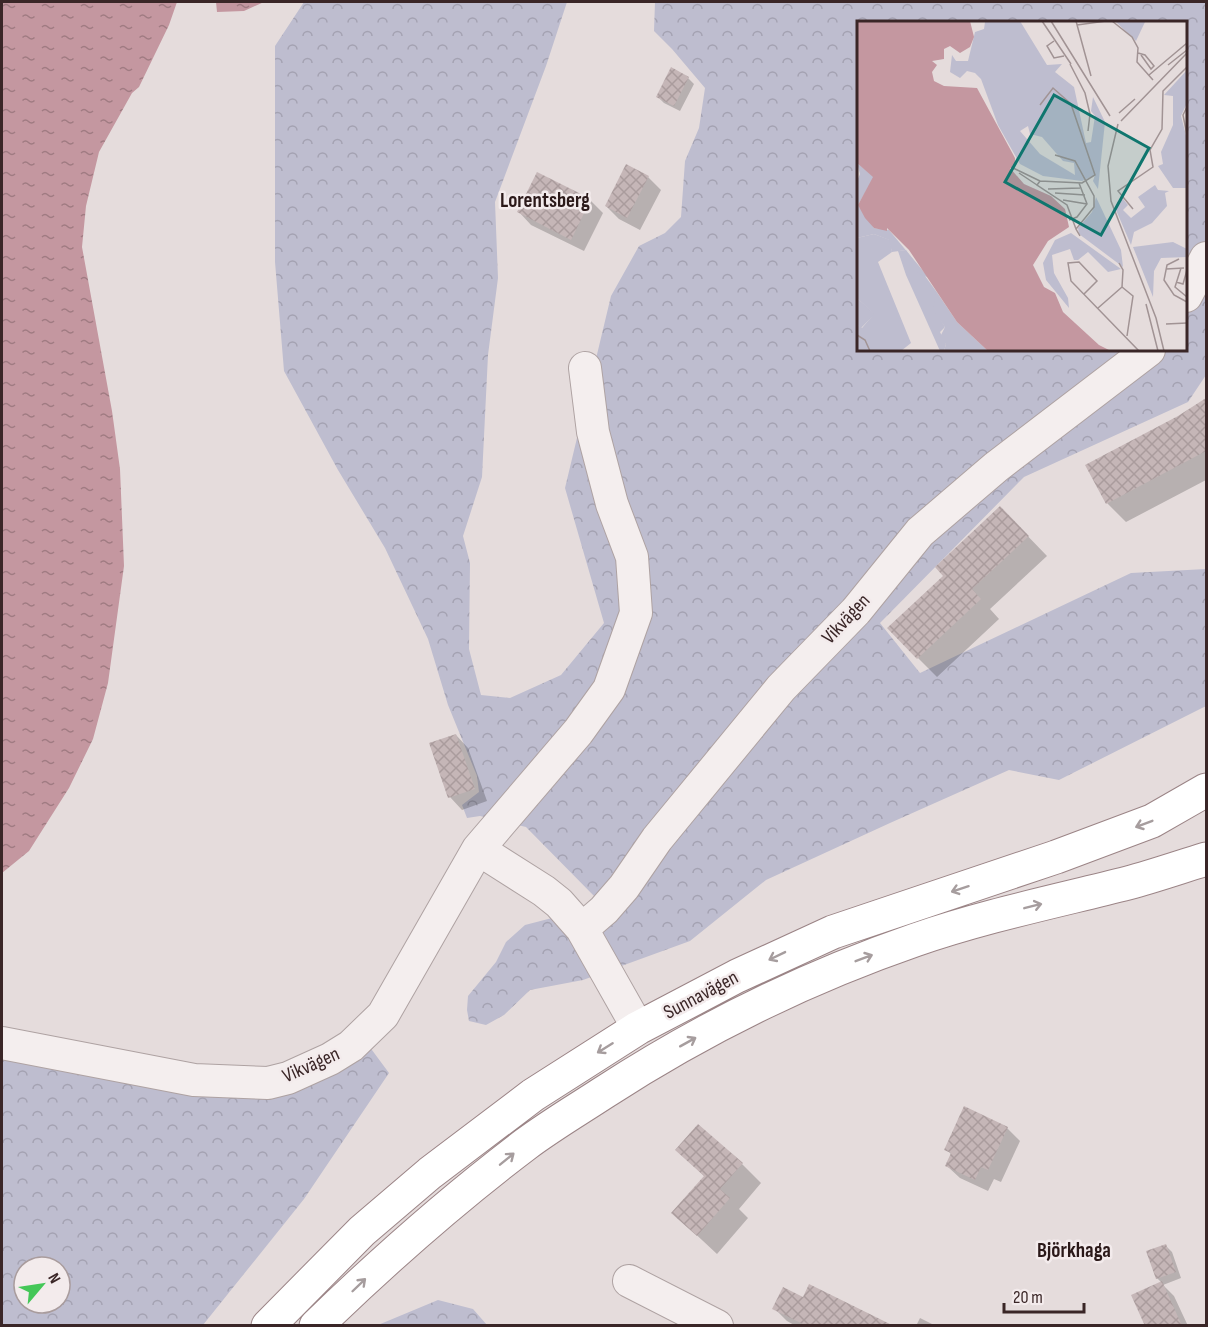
<svg xmlns="http://www.w3.org/2000/svg" width="1208" height="1327" font-family="'Sofia Sans Condensed',sans-serif">
	<style>
		.forest { fill: url(#forest-crowns); fill-rule: evenodd }
		.water { fill: url(#water-ripples) }
		.shadow { fill: #0003 }
		.building { fill: url(#building-cross-hatch) }
		.lines { fill: none; stroke-linecap: round; stroke-linejoin: round }
		.street-casing { stroke: #aea2a2; stroke-width: 34 }
		.highway-casing { stroke: #9b8486; stroke-width: 35 }
		.street { stroke: #f4eeee; stroke-width: 32 }
		.highway { stroke: #fff; stroke-width: 33 }
		.oneway { stroke: #a69d9e }
		.labels { text-anchor: middle; dominant-baseline: central; stroke-width: 5; stroke-linejoin: round; paint-order: stroke }
		.street-label { font-size: 20px; fill: #3a2627; stroke: #f3ebec }
		.neighbourhood-label { font-size: 21px; font-weight: bold; fill: #2b1919; stroke: #f3ebec }
		.inset-road { fill: none; stroke: #a19394; stroke-width: 1.5 }
		.view { fill: #0f766e; fill-opacity: 0.15; stroke: #0f766e; stroke-width: 3 }
		.inset-edge { fill: none; stroke: #3a2627; stroke-width: 3 }
	</style>
	<defs>
		<pattern id="forest-crowns" width="20" height="18" patternUnits="userSpaceOnUse" patternTransform="scale(1.5)"><rect width="20" height="18" fill="#bebdcf"/><path d="M2 6a3 3 0 1 1 6 0M12 15a3 3 0 1 1 6 0" fill="none" stroke="#a4a2b2"/></pattern>
		<pattern id="water-ripples" width="26" height="14" patternUnits="userSpaceOnUse" patternTransform="scale(1.5)"><rect width="26" height="14" fill="#c497a0"/><path d="M2 4q2-2 4 0t4 0M15 11q2-2 4 0t4 0" fill="none" stroke="#a07b82"/></pattern>
		<pattern id="building-cross-hatch" width="8" height="8" patternUnits="userSpaceOnUse" patternTransform="scale(1.5)"><rect width="8" height="8" fill="#c5b6b7"/><path d="M0 0l8 8M0 8l8-8" fill="none" stroke="#aa9c9d"/></pattern>
	</defs>
	<rect width="100%" height="100%" fill="#e5dcdc"/>
	<!-- forest -->
	<path class="forest" d="M304 2H567L546 66 495 202 498 278 488 355 482 477 463 536 470 563 469 649 481 695 510 698 561 675 604 623 565 488 611 296 639 246 665 233 681 217 685 161 699 128 705 88 672 49 654 31 655 2H1206V375L1188 402 1024 477 880 623 920 673 1131 573 1206 569V706L1059 780 1009 770 890 823 766 880 690 941 583 980 530 990 504 1015 486 1025 469 1021 467 1010 468 996 496 962 506 942 525 925 552 918 568 931 596 898 526 827 480 816 467 818 462 805 479 792 477 776 448 705 428 639 385 548 338 470 284 371 275 262V46ZM858 22H1186V350H858Z
		M369 1046 389 1073 304 1199 203 1325H2V1053L193 1092ZM24 1267H60V1303H24Z
		M438 1300 473 1309 487 1325H378Z"/>
	<!-- water -->
	<path class="water" d="M2 2H177L169 25 139 87 132 93 99 152 86 206 82 247 112 411 120 469 124 566 108 683 93 739 69 788 29 851 2 873Z
		M216 2H264L244 11 217 12Z"/>
	<!-- shadow -->
	<path class="shadow" d="M688 78 694 84 680 111 664 103 658 97Z
		M648 177 661 190 640 230 619 219 606 206Z
		M590 200 603 213 584 251 531 225 519 212Z
		M1206 399V480L1126 522 1107 503 1179 417Z
		M1019 527 1047 556 990 609 999 619 937 677 918 658 945 576Z
		M456 735 468 748 487 801 462 810 450 797Z
		M1007 1128 1020 1141 1001 1182 994 1179 988 1191 960 1178 947 1166 952 1155 946 1149Z
		M677 1150 742 1164 761 1183 739 1209 748 1218 717 1254 673 1213 705 1177Z
		M1166 1246 1172 1252 1181 1278 1163 1285 1174 1296 1188 1326H1147L1162 1283 1157 1278Z
		M804 1299 877 1325 796 1326 787 1321 774 1308Z
		M920 1318 936 1326H916Z"/>
	<!-- building -->
	<path class="building" d="M671 67 689 77 674 106 656 97Z
		M626 164 649 176 627 218 605 206Z
		M537 172 591 199 571 240 517 212Z
		M1206 398V451L1106 504 1085 465 1178 416Z
		M1000 506 1029 536 972 589 981 599 917 659 887 628 943 576 935 567Z
		M456 734 475 789 448 798 429 743Z
		M964 1106 1008 1127 988 1170 981 1167 975 1180 945 1166 951 1153 944 1150Z
		M698 1124 743 1163 720 1189 730 1198 697 1236 671 1213 704 1176 675 1150Z
		M1166 1244 1176 1272 1156 1279 1146 1251Z
		M1162 1281 1182 1326H1145L1131 1295Z
		M809 1284 894 1326H807L772 1309 783 1287 803 1297Z"/>
	<g class="lines">
		<defs>
			<path id="street" d="M1186 296 1206 258
				M478 849 544 891 559 903 582 929 604 910 624 887 657 839 781 688 856 611 920 532 996 467 1149 350
				M582 929 638 1028
				M2 1043 194 1080 268 1083 288 1078 330 1059 351 1046 383 1015 478 849 578 732 609 689 636 613 632 557 612 504 593 432 585 368
				M629 1281 717 1326"/>
			<path id="highway" d="M268 1326 362 1231 430 1173 533 1095 638 1028 737 976 833 932 1056 857 1152 821 1206 790
				M316 1326C383 1261 452 1200 526 1144 550 1126 577 1110 603 1093 700 1030 805 978 915 940 984 916 1057 901 1128 883 1154 876 1180 867 1206 859"/>
		</defs>
		<!-- street casing -->
		<use href="#street" class="street-casing"/>
		<!-- highway casing -->
		<use href="#highway" class="highway-casing"/>
		<!-- street -->
		<use href="#street" class="street"/>
		<!-- highway -->
		<use href="#highway" class="highway"/>
	</g>
	<!-- one-way arrows -->
	<defs><path id="oneway-shaft" d="M-6 0H5M1.5-3L5.5 0L1.5 3" fill="none" stroke-width="1.6" stroke-linecap="round" stroke-linejoin="round" transform="scale(1.5)"/></defs>
	<g class="oneway">
		<use href="#oneway-shaft" transform="translate(1144 824) rotate(159)"/>
		<use href="#oneway-shaft" transform="translate(960 889) rotate(162)"/>
		<use href="#oneway-shaft" transform="translate(1033 906) rotate(-14)"/>
		<use href="#oneway-shaft" transform="translate(777 956) rotate(154)"/>
		<use href="#oneway-shaft" transform="translate(864 958) rotate(-21)"/>
		<use href="#oneway-shaft" transform="translate(688 1042) rotate(-29)"/>
		<use href="#oneway-shaft" transform="translate(605 1048) rotate(148)"/>
		<use href="#oneway-shaft" transform="translate(507 1159) rotate(-39)"/>
		<use href="#oneway-shaft" transform="translate(359 1285) rotate(-44)"/>
	</g>
	<g class="labels">
		<!-- street labels -->
		<g class="street-label">
			<text transform="translate(846 619) rotate(-47)">Vikvägen</text>
			<text transform="translate(701 995) rotate(-28)">Sunnavägen</text>
			<text transform="translate(311 1065) rotate(-24)">Vikvägen</text>
		</g>
		<!-- neighbourhood labels -->
		<g class="neighbourhood-label">
			<text x="545" y="200">Lorentsberg</text>
			<text x="1074" y="1250">Björkhaga</text>
		</g>
	</g>
	<!-- overview -->
	<g transform="translate(857 21)">
		<rect width="330" height="330" fill="#e5dcdc"/>
		<path d="M0 277 18 293 4 307 0 303Z" fill="#bebdcf"/>
		<path d="M122 0H163L190 44 205 43 198 51 217 66 229 122 234 121 238 95 234 90 236 76 248 101 241 168 236 160 238 154 225 160 186 155 163 143 141 104 124 58 118 52 110 50 103 57 93 51 95 34 99 40H111L118 11 127 8 128 1ZM171 105 173 113 185 116 206 140 217 142 218 154 183 133 163 110ZM259 1 261 0 288 1 279 20ZM330 49V82L324 95 330 118V167H316L301 145 306 143 304 131 316 104V75L307 74ZM298 164 301 169 312 170 308 172 310 185 295 202 277 211 274 224 259 189 260 181 266 178 271 184 266 189 274 197 288 186 281 176ZM239 176 264 229 266 246 222 213 221 207 235 191ZM214 212 264 248 251 251 231 231 221 239H217L213 228 195 234 197 252 211 277 212 287 189 259 186 242 198 219ZM17 213 33 219 35 231 21 241 54 322 44 330H0V303L5 307 17 293 0 277V217ZM316 221 330 228V236L304 237 297 250 296 276 276 226ZM49 229 79 270 82 296 88 306 83 311 89 323 87 330H83L49 254 41 230Z" fill="#bebdcf" fill-rule="evenodd"/>
		<path d="M0 142 17 156 1 184 17 207 32 209 72 257 61 252 49 229 35 231 32 219 17 213 0 217V160L3 153ZM79 270 100 301 131 330H87L89 323 83 316 88 306 76 289Z" fill="#bebdcf"/>
		<path d="M0 0H113L117 16 113 26 103 32 93 25 87 28V38L75 40 80 44 75 51 77 60 87 65 120 67 158 137V146L153 147 167 163 194 175 208 188 212 206 191 220 176 244 187 266 198 272 206 291 242 324 254 330H131L100 301 52 229 30 207V210L17 207 8 197 1 184 16 156 0 142Z" fill="#c497a0"/>
		<path class="inset-road" d="M185 0 214 43M194 0 253 95M219 0 234 55M255 0 275 16 281 27 280 41 296 59M220 4 249 0M197 20 190 25 197 37 207 35M281 32 288 34 297 45 294 48 284 34M213 43 228 72 233 93 231 110M311 44 330 29M292 54 330 22M183 84 196 67 214 83 238 154 225 162 183 160 180 164 210 184 219 208M330 86 326 94 330 114M262 92 278 78M264 100 330 32M261 103 251 145 254 180 299 297 307 330M198 134 218 140 237 175V186L219 208 223 215M154 146 183 160M162 152 180 164M191 168 223 167M198 172 228 174M206 179 230 183M276 188 261 170 296 146 293 129 305 108 306 70 330 46M212 199 220 196 230 183 222 162M322 238 310 244 307 259 317 274 330 281M262 242 266 249 265 266M324 247 318 266 330 276M309 248 327 247M319 261 326 263 330 249M265 266 276 275 270 315M227 273 240 260 222 241 211 242 214 260 282 330M289 283 301 330M241 287 265 266M309 303 330 302M0 314 8 319 13 330"/>
		<path class="view" d="M197 74 292 127 244 214 148 161Z"/>
		<rect width="330" height="330" class="inset-edge"/>
	</g>
	<!-- border -->
	<rect width="1208" height="1327" fill="none" stroke="#3a2627" stroke-width="6"/>
	<!-- north arrow -->
	<g transform="translate(42 1285) rotate(61)"><circle r="28" fill="#f3ebec" stroke="#a99c9d" stroke-width="1.5"/>
	<path d="M0-4.5L10 22L0 15L-10 22Z" fill="#44c758"/>
	<text y="-9" font-size="16" font-weight="bold" text-anchor="middle" fill="#3a2627">N</text>
	</g>
	<!-- scale -->
	<path d="M1004 1303v9h80v-9" fill="none" stroke="#3a2627" stroke-width="3"/>
	<text x="1013" y="1303" font-size="18" fill="#3a2627" stroke="#f3ebec" stroke-width="4.5" paint-order="stroke">20 m</text>
</svg>
